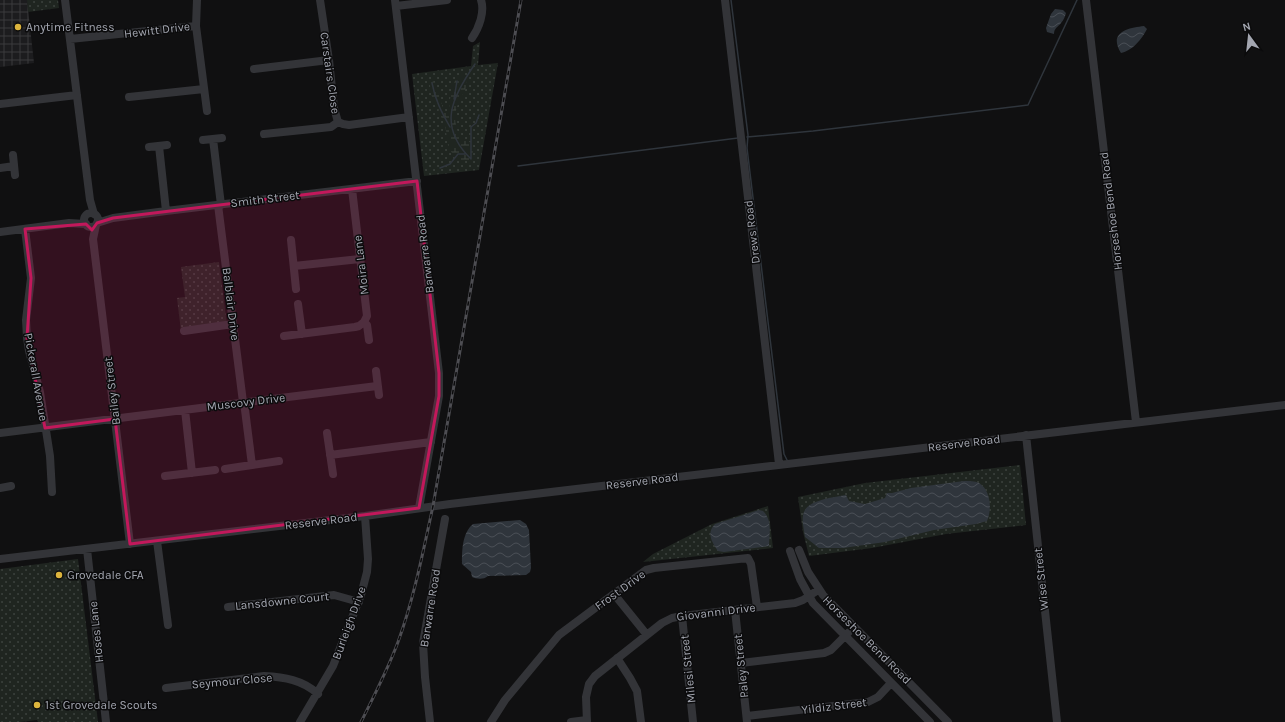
<svg xmlns="http://www.w3.org/2000/svg" width="1285" height="722" font-family="Karla,sans-serif">
	<style>
		.industrial { fill: url(#industrial-grid) }
		.green { fill: url(#green-dots) }
		.wetland { fill: url(#wetland-marsh) }
		.water { fill: url(#water-waves) }
		.lines { fill: none; stroke-linecap: round; stroke-linejoin: round }
		.stream { stroke: #2f353c; stroke-width: 1.5 }
		.minor { stroke: #333438; stroke-width: 8 }
		.rail-casing { stroke: #4d4d52; stroke-width: 3 }
		.rail { stroke: #0b0b0c; stroke-width: 1.5; stroke-dasharray: 4.5; stroke-linecap: butt }
		.marked { fill: #c2185b; fill-opacity: 0.2; stroke: #c2185b; stroke-width: 3; stroke-linejoin: round }
		.poi-dot { fill: #dcb43d; stroke: #0b0b0c; stroke-width: 1.5 }
		.labels { text-anchor: middle; dominant-baseline: central; stroke-width: 3; stroke-linejoin: round; paint-order: stroke }
		.poi-label { font-size: 12px; fill: #a3a6b0; stroke: #0b0b0c; text-anchor: start }
		.street-label { font-size: 12px; fill: #a3a6b0; stroke: #0b0b0c }
	</style>
	<defs>
		<pattern id="industrial-grid" width="8" height="8" patternUnits="userSpaceOnUse"><rect width="8" height="8" fill="#1c1c1e"/><path d="M0 4h8M4 0v8" fill="none" stroke="#3a3a3c"/></pattern>
		<pattern id="green-dots" width="8" height="8" patternUnits="userSpaceOnUse"><rect width="8" height="8" fill="#1f2520"/><path d="M2 2h.1M6 6h.1" fill="none" stroke="#3c423e" stroke-width="1.8" stroke-linecap="round"/></pattern>
		<pattern id="wetland-marsh" width="20" height="14" patternUnits="userSpaceOnUse"><rect width="20" height="14" fill="#1f2520"/><path d="M1 5h8M5 5V1M11 12h8M15 12V8" fill="none" stroke="#3c423e"/></pattern>
		<pattern id="water-waves" width="16" height="10" patternUnits="userSpaceOnUse"><rect width="16" height="10" fill="#2f353c"/><path d="M0 5q4-4 8 0t8 0" fill="none" stroke="#4a4f56"/></pattern>
	</defs>
	<rect width="100%" height="100%" fill="#101011"/>
	<!-- industrial -->
	<path class="industrial" d="M0 0H27L34 63 0 67Z"/>
	<!-- green -->
	<path class="green" d="M27 0H58L59 8 28 12Z
		M480 42 478 65 498 63 479 170 424 176 412 74 471 66 473 46Z
		M219 262 227 325 181 331 177 298 185 297 181 267Z
		M1020 465 1026 525 946 534 872 548 809 556 803 532 798 497 865 483Z
		M768 506 773 548 643 562 653 554 712 524Z
		M78 559 98 722H38L37 720 20 722H0V569Z"/>
	<!-- wetland -->
	<path class="wetland" d="M459 76 464 77 467 80C467 90 462 95 458 104 453 116 455 127 461 139L472 143 473 149 472 160 461 161C455 157 450 152 448 145 446 139 447 132 445 126 440 111 429 99 430 83L434 81C441 90 438 104 447 113 450 109 449 105 450 100 451 91 452 83 459 76Z"/>
	<!-- water -->
	<path class="water" d="M1055 9 1063 10 1066 13C1065 16 1064 20 1061 23 1058 27 1054 28 1054 34L1047 32 1046 28 1051 14Z
		M1144 26 1147 29C1142 39 1132 51 1121 53 1108 32 1128 28 1144 26Z
		M964 481C969 481 975 481 979 483 991 490 992 510 987 521L976 524 934 530 885 542 843 548H819L805 537C804 529 801 519 804 512 808 500 835 497 846 495L849 501 865 504 885 498 887 493H892L911 488Z
		M759 510 763 511C773 521 769 533 769 546L724 552 718 551C712 542 706 533 715 524Z
		M520 520 526 524 529 530 531 568 530 572 526 575 488 576C483 580 477 579 472 577L471 572 462 564C462 551 462 533 473 524Z"/>
	<g class="lines">
		<!-- stream -->
		<path class="stream" d="M731 0 748 135 747 148 784 454 787 460
			M432 83C435 100 442 113 450 127
			M454 99 457 81
			M747 137 813 131 1028 105 1077 0
			M471 159C437 126 452 97 475 64
			M471 159V127L476 123 479 115
			M518 166 738 138
			M440 168 450 164 458 154H465"/>
		<!-- minor -->
		<path class="minor" d="M65 0 90 200 94 214
			M320 0 329 60 334 108 338 122 343 124 349 125 409 117
			M395 0 439 373V396L419 508
			M725 0 779 464
			M1086 0 1136 422
			M396 6 447 0
			M196 26 207 111
			M472 38C479 28 485 12 481 0
			M70 39 196 26 197 0
			M254 69 329 60
			M129 97 204 89
			M0 104 77 95
			M264 134 331 127 338 122
			M213 139 221 205
			M203 140 222 138
			M159 146 166 211
			M149 147 167 145
			M13 155 15 175
			M0 168 14 166
			M352 189 367 316 364 322 367 325 369 340
			M218 205 243 402
			M84 220a7 7 0 1 1 14 0a7 7 0 1 1-14 0Z
			M97 223 113 218 166 211 417 181
			M96 225 93 239 130 544
			M25 229 31 278 26 320 27 338 29 351 40 392 50 456 52 492
			M0 232 69 223 86 224
			M291 240 296 289
			M294 266 360 259
			M298 304 302 334
			M184 331 233 324
			M284 336 355 327 359 326 364 322
			M376 371 379 395
			M244 402 252 465
			M185 410 192 473
			M0 433 377 386
			M327 433 333 474
			M1026 435 1057 722
			M330 455 431 442
			M225 469 279 461
			M165 476 215 470
			M0 488 11 486
			M157 541 168 625
			M87 549 106 722
			M799 550 808 572 823 595 948 722
			M790 551 800 579 813 603 930 722
			M0 559 365 516 450 504 1285 405
			M614 594 647 635
			M228 607 334 595 359 602
			M735 610 747 722
			M682 616 693 722
			M617 658 630 678 637 691 641 722
			M741 663 824 653 831 650 848 633
			M166 688 264 676C284 677 303 680 318 694
			M747 716 868 702 878 697 891 683
			M300 722 333 666 361 595 367 572 368 559 365 516
			M430 722 425 677 423 643 445 519
			M491 722 505 700 559 635 646 570 654 568 748 558 751 564 757 607
			M571 722 587 720
			M587 722 586 697 589 684 595 676 662 623 672 618 682 616 795 603 803 600 818 590"/>
		<defs>
			<path id="rail" d="M361 722C374 696 388 669 398 642 414 598 423 552 433 506L521 0"/>
		</defs>
		<!-- rail casing -->
		<use href="#rail" class="rail-casing"/>
		<!-- rail -->
		<use href="#rail" class="rail"/>
	</g>
	<!-- marked area -->
	<path class="marked" d="M417 181 439 373V396L419 508 130 544 115 419 45 428 27 338 31 278 25 229 86 224 92 230 97 223 113 218Z"/>
	<!-- markers -->
	<g class="poi-dot">
		<circle cx="18" cy="27" r="4"/>
		<circle cx="59" cy="575" r="4"/>
		<circle cx="37" cy="705" r="4"/>
	</g>
	<g class="labels">
		<!-- poi labels -->
		<g class="poi-label">
			<text x="26" y="27">Anytime Fitness</text>
			<text x="67" y="575">Grovedale CFA</text>
			<text x="45" y="705">1st Grovedale Scouts</text>
		</g>
		<!-- street labels -->
		<g class="street-label">
			<text transform="translate(157 30) rotate(-7)">Hewitt Drive</text>
			<text transform="translate(330 73) rotate(82)">Carstairs Close</text>
			<text transform="translate(265 199) rotate(-7)">Smith Street</text>
			<text transform="translate(1111 211) rotate(-97)">Horseshoe Bend Road</text>
			<text transform="translate(752 232) rotate(-97)">Drews Road</text>
			<text transform="translate(425 254) rotate(-97)">Barwarre Road</text>
			<text transform="translate(361 265) rotate(-97)">Moira Lane</text>
			<text transform="translate(231 304) rotate(83)">Balblair Drive</text>
			<text transform="translate(36 377) rotate(80)">Pickerall Avenue</text>
			<text transform="translate(112 391) rotate(-97)">Bailey Street</text>
			<text transform="translate(246 402) rotate(-7)">Muscovy Drive</text>
			<text transform="translate(964 443) rotate(-7)">Reserve Road</text>
			<text transform="translate(642 481) rotate(-7)">Reserve Road</text>
			<text transform="translate(321 521) rotate(-7)">Reserve Road</text>
			<text transform="translate(1041 579) rotate(-96)">Wise Street</text>
			<text transform="translate(620 590) rotate(-36)">Frost Drive</text>
			<text transform="translate(282 601) rotate(-6)">Lansdowne Court</text>
			<text transform="translate(430 608) rotate(-81)">Barwarre Road</text>
			<text transform="translate(716 612) rotate(-7)">Giovanni Drive</text>
			<text transform="translate(349 623) rotate(-70)">Burleigh Drive</text>
			<text transform="translate(96 632) rotate(-96)">Hoses Lane</text>
			<text transform="translate(867 640) rotate(45)">Horseshoe Bend Road</text>
			<text transform="translate(741 666) rotate(-96)">Paley Street</text>
			<text transform="translate(688 669) rotate(-96)">Milesi Street</text>
			<text transform="translate(232 681) rotate(-5)">Seymour Close</text>
			<text transform="translate(834 706) rotate(-7)">Yildiz Street</text>
		</g>
	</g>
	<!-- north arrow -->
	<g transform="translate(1249 36) rotate(345)" stroke="#0b0b0c" stroke-width="3" paint-order="stroke">
	<path d="M0-3L7 15L0 10L-7 15Z" fill="#a3a6b0"/>
	<text y="-6" font-size="11" font-weight="bold" text-anchor="middle" fill="#a3a6b0">N</text>
	</g>
</svg>
